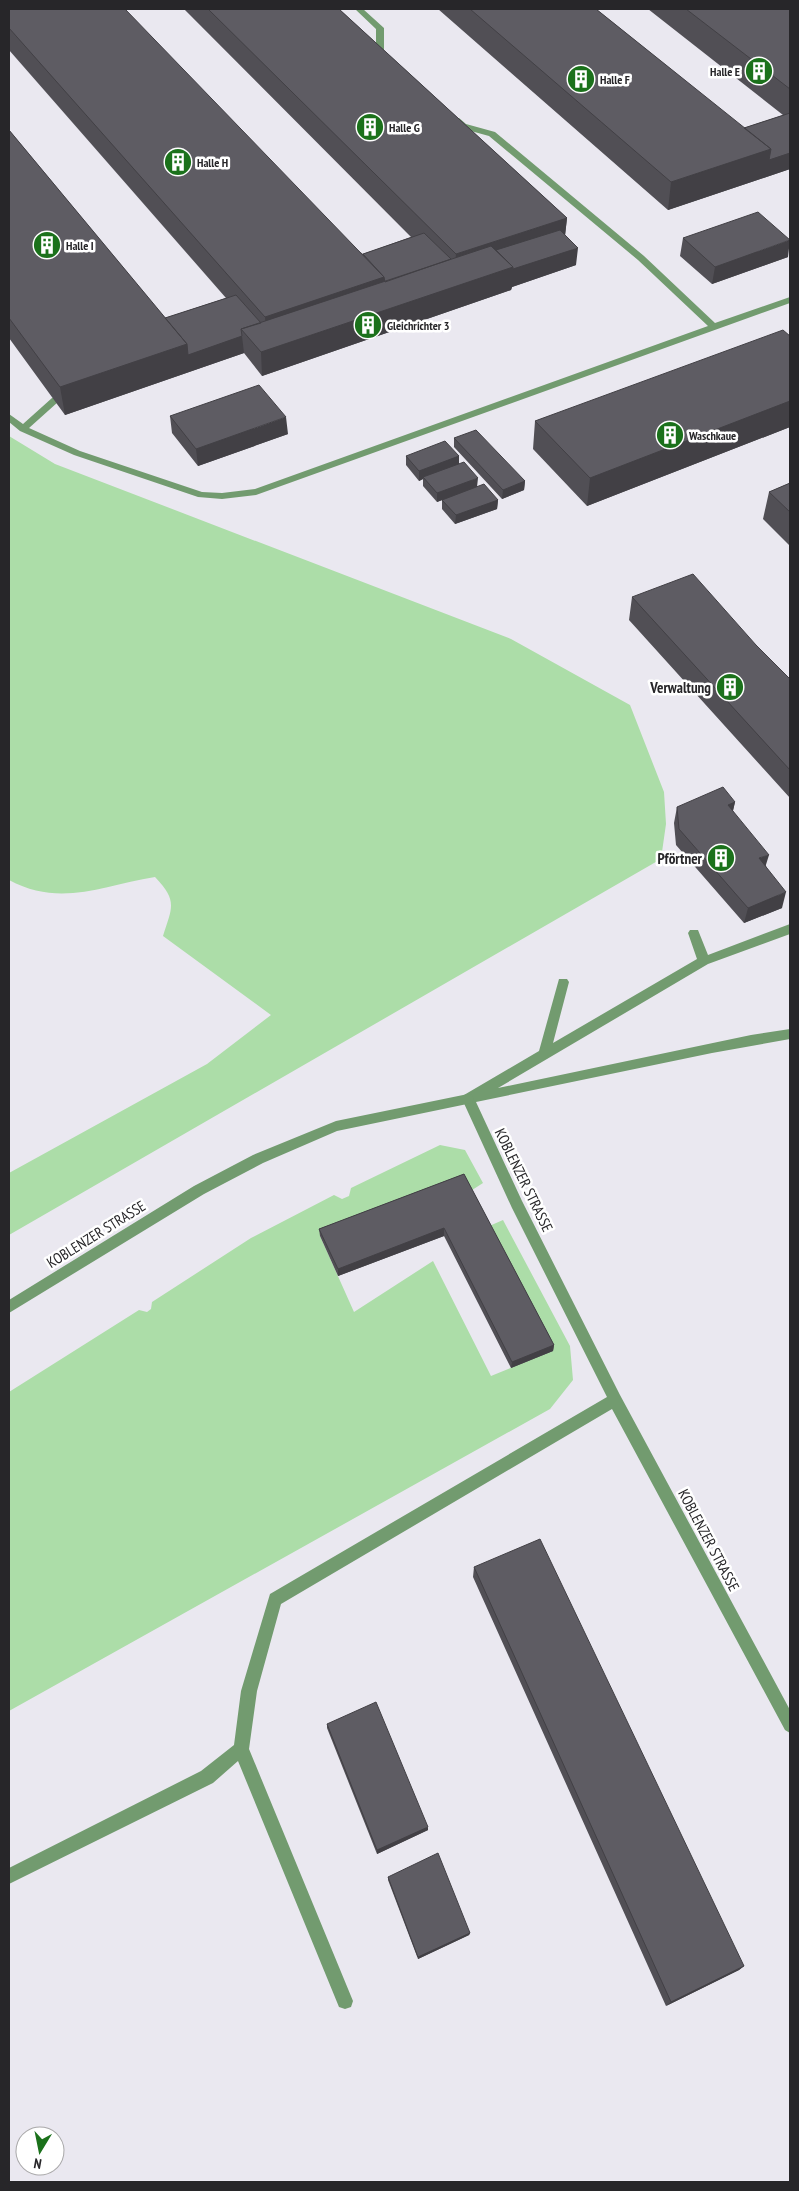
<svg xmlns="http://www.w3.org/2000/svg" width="799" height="2191" font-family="'PT Sans Narrow',sans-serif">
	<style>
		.green { fill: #acdda8 }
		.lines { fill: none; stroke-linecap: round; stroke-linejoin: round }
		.lane { fill: #729b6f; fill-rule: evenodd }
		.street { fill: #729b6f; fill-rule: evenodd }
		.wall { fill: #514f55 }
		.shaded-wall { fill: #424045 }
		.building { fill: #5e5c63; stroke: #424045 }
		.labels { text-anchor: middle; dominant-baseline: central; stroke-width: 5; stroke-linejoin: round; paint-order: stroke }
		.far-poi-label { font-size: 12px; font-weight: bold; fill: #272629; stroke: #fff; text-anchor: start }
		.poi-label { font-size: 15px; font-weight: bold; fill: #272629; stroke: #fff; text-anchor: end }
		.street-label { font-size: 15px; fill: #272629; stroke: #fff }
	</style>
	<rect width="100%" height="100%" fill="#eae8f0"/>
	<!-- green -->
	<path class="green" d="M9 436 55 464 511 639 630 705 664 792 666 824 661 859 9 1235V1173L207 1064 271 1015 163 936C172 907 178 901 155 877 103 885 61 908 9 880Z
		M440 1145 465 1150 483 1183 469 1192 320 1236 354 1312 433 1261 491 1376 552 1351 487 1227 503 1220 570 1346 573 1380 550 1409 9 1711V1392L139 1310 147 1312 151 1309 152 1302 251 1238 334 1195 342 1199 349 1196 351 1188Z"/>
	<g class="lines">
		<!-- lane -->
		<path class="lane" d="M355 9H363L384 28V53L390 59 389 61H383L376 54V29Z
			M453 118H459L466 124 495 132 644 256 715 323 790 297V303L256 495 222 499 198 497 74 455 20 431 9 422V414L23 424 52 398H58V402L29 428 80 451 202 492 222 493 255 489 708 326 638 260 489 136 460 128 453 122Z
			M790 924V934L708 964 498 1088 751 1035 790 1029V1039L712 1053 476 1102 522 1201 620 1395 790 1710V1733L785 1730 612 1409 281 1604 257 1691 249 1749 353 2001 351 2007 345 2009 339 2007 238 1761 213 1783 9 1884V1868L201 1771 234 1745 241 1691 270 1594 607 1397 512 1208 462 1099 464 1095 539 1051 559 979H567L569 982 553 1043 697 959 688 933 690 930H698L708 955Z"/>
		<!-- street -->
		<path class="street" d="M468 1094 472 1095 474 1099 472 1103 337 1131 263 1163 204 1194 9 1313V1300L194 1186 253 1155 336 1121Z"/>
	</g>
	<!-- wall -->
	<path class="wall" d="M9 9 363 254 411 237 184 9H339L567 218 565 235 576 265 512 287 511 290 262 376 244 353 65 415 9 338V130L165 318 226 298 9 50Z
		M438 9H596L744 128 783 115 648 9H790V169L668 210Z
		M683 238 788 257 712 284 680 256Z
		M790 336V427L587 506 533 449 535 421Z
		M170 416 288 434 198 466 172 433Z
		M454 438 525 481 524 490 502 499 454 447Z
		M406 456H459V464L477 487 498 500 497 509 455 524 442 509V500L437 502 423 486V479L419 481 406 465Z
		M790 483V546L763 519 769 492Z
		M632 597 756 645 790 679V798L629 620Z
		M735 802 733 811 766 866 782 908 744 923 676 845 674 823 677 807Z
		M464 1174 554 1345 553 1351 511 1368 444 1236 338 1276 320 1236 319 1229Z
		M474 1567 744 1966 739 1970 666 2006 473 1577Z
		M327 1724 428 1830 377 1854 327 1728Z
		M388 1877 470 1933 469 1935 418 1959 388 1880Z"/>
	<!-- shaded-wall -->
	<path class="shaded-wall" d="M771 149 790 153V169L668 210 671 182Z
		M567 218 564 245 267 345 265 317 384 277 455 264 456 254Z
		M790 240 788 257 712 284 715 267Z
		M578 248 576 265 512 287 511 290 262 376 261 352 513 267Z
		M242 336 244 353 65 415 60 387 187 344Z
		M790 401V427L587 506 590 478Z
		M286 417 288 434 198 466 196 449Z
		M459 456V466L423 477V479L419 481V471Z
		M478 478 477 487 437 502V493Z
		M525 481 524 490 502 499 503 490Z
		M498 500 497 509 455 524 456 515Z
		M735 802 731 818 728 805Z
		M769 855 764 871 759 858Z
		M786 892 782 908 744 923 748 908Z
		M444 1228V1236L338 1276V1269Z
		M554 1345 553 1351 511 1368 512 1362Z
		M428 1827V1830L377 1854V1850Z
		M470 1933 469 1935 418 1959V1957Z
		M744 1966 739 1970 666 2006 671 2002Z"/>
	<!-- building -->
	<path class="building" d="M9 9H125L384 277 265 317 9 28Z
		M208 9H339L567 218 456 254Z
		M470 9H596L771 149 671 182Z
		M686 9H790V89Z
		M790 113V153L769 160 771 149 744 128Z
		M9 130 187 344 60 387 9 318Z
		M758 212 790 240 715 267 683 238Z
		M560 230 578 248 513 269V267L496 250Z
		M424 233 451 259 385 282 384 277 363 254Z
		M491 246 513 267 261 352 241 329Z
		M236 295 261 323 241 329 242 336 188 355 187 344 165 318Z
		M783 330 790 336V401L590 478 535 421Z
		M259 385 286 417 196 449 170 416Z
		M476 430 525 481 503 490 454 438Z
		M445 441 459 456 419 471 406 456Z
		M464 462 478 478 437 493 423 477Z
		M790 483V512L769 492Z
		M484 484 498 500 456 515 442 500Z
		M693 574 756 645 790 679V770L632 597Z
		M723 787 735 802 728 805 769 855 759 858 786 892 748 908 679 829 677 807Z
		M464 1174 554 1345 512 1362 444 1228 338 1269 319 1229Z
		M540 1539 744 1966 671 2002 474 1567Z
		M376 1702 428 1827 377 1850 327 1724Z
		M438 1853 470 1933 418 1957 388 1877Z"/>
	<!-- icons -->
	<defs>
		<symbol id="building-disc" viewBox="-11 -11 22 22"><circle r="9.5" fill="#1b711b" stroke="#fff"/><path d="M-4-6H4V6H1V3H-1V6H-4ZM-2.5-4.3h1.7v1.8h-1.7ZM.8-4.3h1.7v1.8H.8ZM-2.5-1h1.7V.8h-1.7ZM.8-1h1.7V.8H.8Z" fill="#fff"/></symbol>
	</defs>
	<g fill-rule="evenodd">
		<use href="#building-disc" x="743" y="55" width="32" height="32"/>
		<use href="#building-disc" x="565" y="63" width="32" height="32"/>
		<use href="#building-disc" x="354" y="111" width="32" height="32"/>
		<use href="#building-disc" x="162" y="146" width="32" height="32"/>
		<use href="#building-disc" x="31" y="229" width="32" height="32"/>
		<use href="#building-disc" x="352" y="309" width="32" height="32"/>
		<use href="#building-disc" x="654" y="419" width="32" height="32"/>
		<use href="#building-disc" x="714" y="671" width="32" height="32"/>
		<use href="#building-disc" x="705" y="842" width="32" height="32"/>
	</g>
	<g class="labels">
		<!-- far-poi labels -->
		<g class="far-poi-label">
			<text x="740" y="71" text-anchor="end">Halle E</text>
			<text x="600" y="79">Halle F</text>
			<text x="389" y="127">Halle G</text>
			<text x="197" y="162">Halle H</text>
			<text x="66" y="245">Halle I</text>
			<text x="387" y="325">Gleichrichter 3</text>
			<text x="689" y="435">Waschkaue</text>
		</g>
		<!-- poi labels -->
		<g class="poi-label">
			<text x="711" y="687">Verwaltung</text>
			<text x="702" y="858">Pförtner</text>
		</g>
		<!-- street labels -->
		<g class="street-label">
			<text transform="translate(524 1180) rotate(64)">KOBLENZER STRASSE</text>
			<text transform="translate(96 1234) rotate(-32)">KOBLENZER STRASSE</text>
			<text transform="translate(709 1540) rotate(62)">KOBLENZER STRASSE</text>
		</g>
	</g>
	<!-- border -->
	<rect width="799" height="2191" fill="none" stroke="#272629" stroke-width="20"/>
	<!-- north arrow -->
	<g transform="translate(40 2151) rotate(190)"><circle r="24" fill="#ffffff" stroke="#a9a8a9"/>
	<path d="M0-4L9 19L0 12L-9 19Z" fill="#1b711b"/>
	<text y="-8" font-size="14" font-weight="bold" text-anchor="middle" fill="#272629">N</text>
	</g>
</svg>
